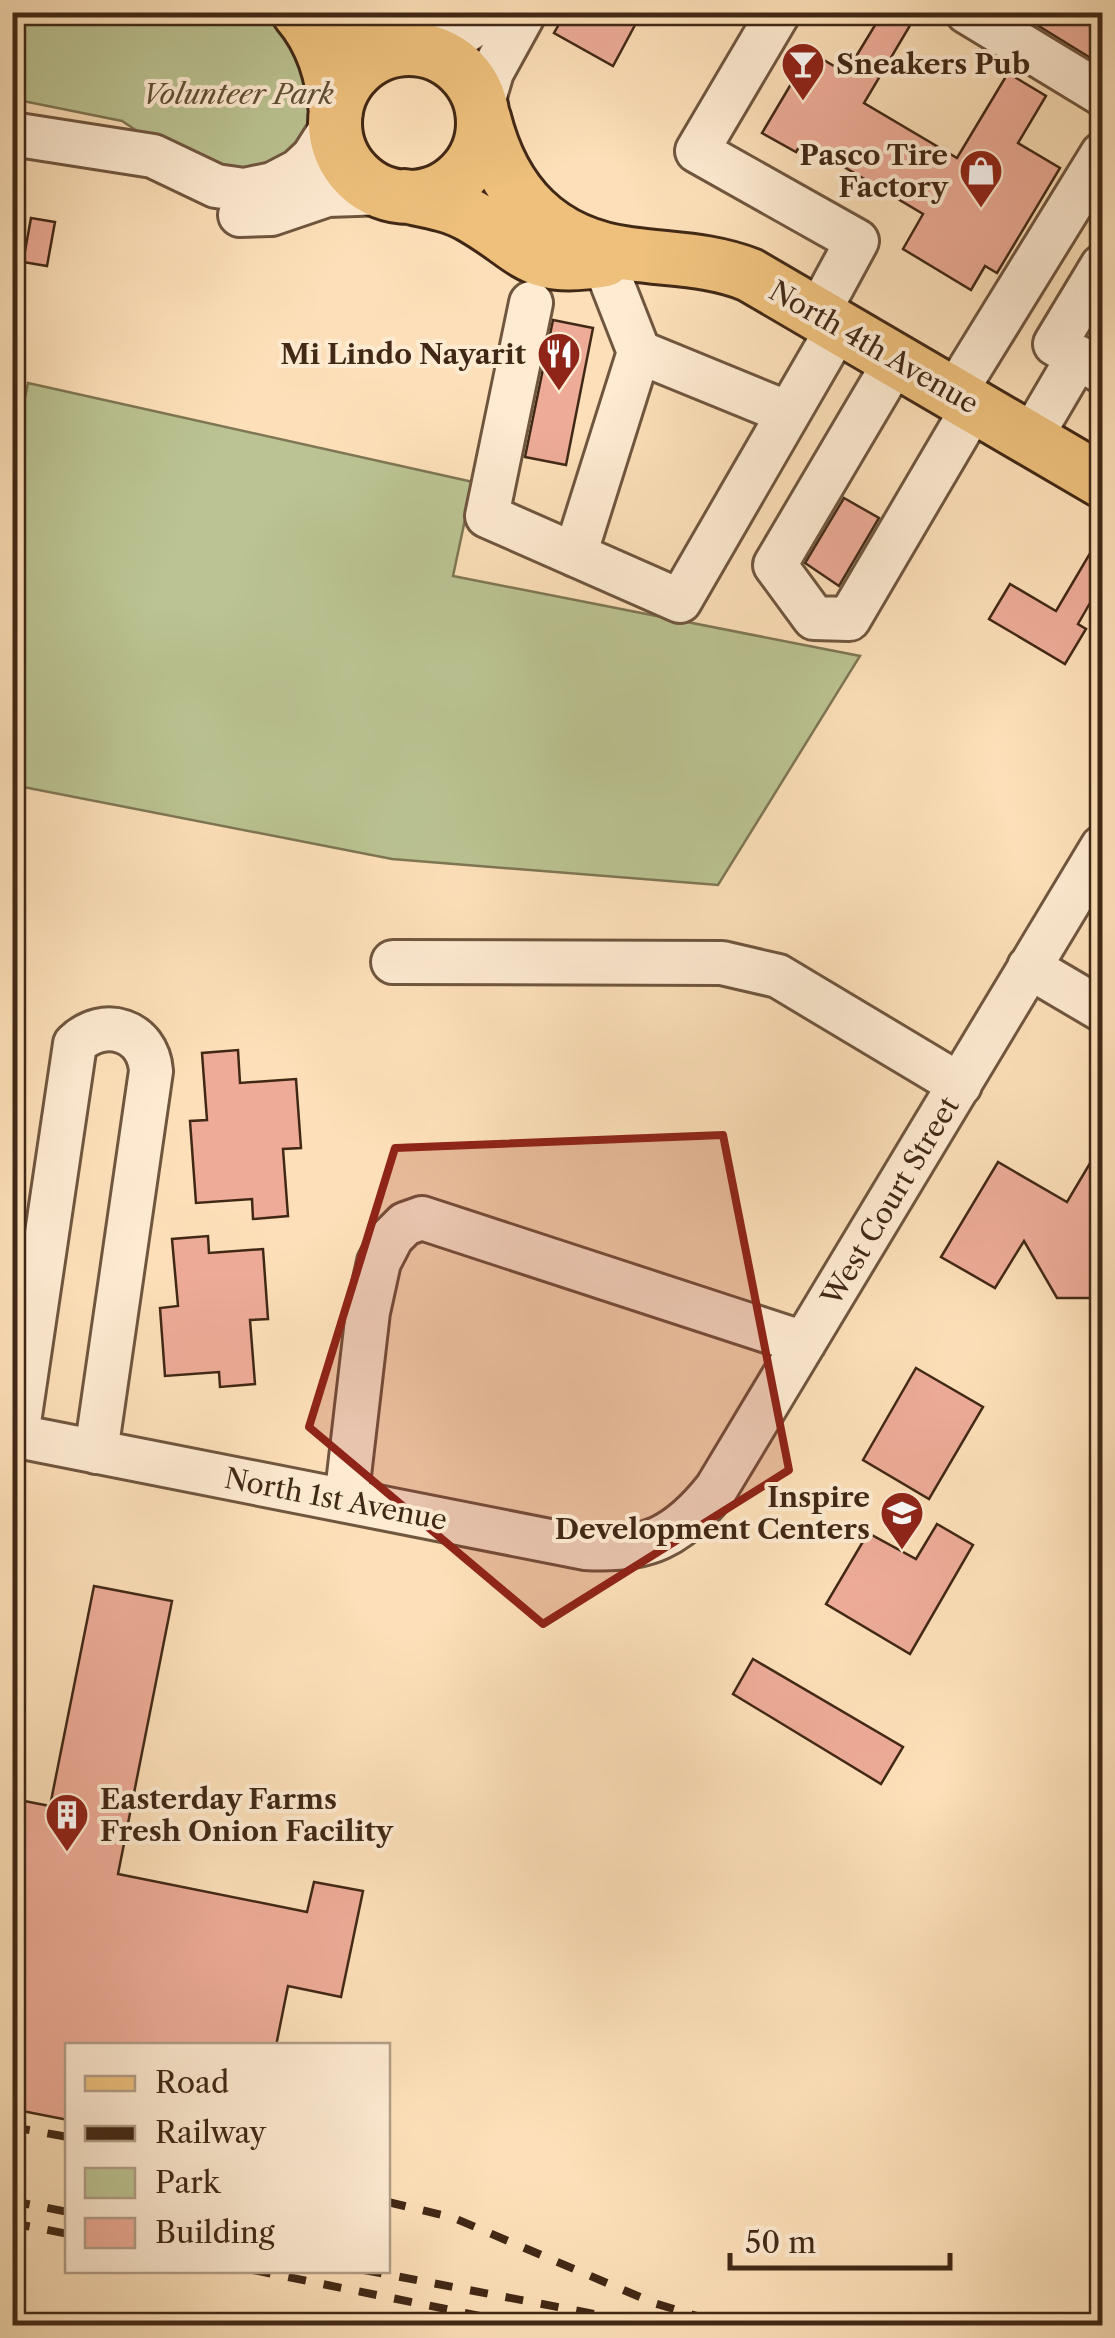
<svg xmlns="http://www.w3.org/2000/svg" width="1115" height="2338" font-family="'Libre Caslon Text',serif">
	<style>
		.green { fill: #bbc392; stroke: #7e7654; stroke-width: 2.5 }
		.building { fill: #eeac98; stroke: #412816; stroke-width: 2.5 }
		.lines { fill: none; stroke-linecap: round; stroke-linejoin: round }
		.minor-casing { stroke: #70563f; stroke-width: 48 }
		.major-casing { stroke: #412816; stroke-width: 58 }
		.minor { stroke: #feebd2; stroke-width: 42 }
		.major { stroke: #eec07c; stroke-width: 52 }
		.rail { stroke: #412816; stroke-width: 8; stroke-dasharray: 18 18; stroke-linecap: butt }
		.marked { fill: #8f2418; fill-opacity: 0.2; stroke: #8f2418; stroke-width: 8; stroke-linejoin: round }
		.labels { text-anchor: middle; dominant-baseline: central; stroke-width: 8; stroke-linejoin: round; paint-order: stroke }
		.poi-label { font-size: 28px; font-weight: bold; fill: #412816; stroke: #feebd2; text-anchor: end }
		.park-label { font-size: 28px; font-style: italic; fill: #604f35; stroke: #feebd2 }
		.street-label { font-size: 28px; fill: #412816; stroke: #feebd2 }
	</style>
	<rect width="100%" height="100%" fill="#fde0b9"/>
	<filter id="stains"><feTurbulence type="fractalNoise" baseFrequency=".002" numOctaves="4"/><feColorMatrix values="0 0 0 0 .2 0 0 0 0 .09 0 0 0 0 .02 0 0 0 .5 -.17"/></filter>
	<radialGradient id="worn" r=".72"><stop offset=".6" stop-color="#630" stop-opacity="0"/><stop offset="1" stop-color="#630" stop-opacity=".3"/></radialGradient>
	<!-- green -->
	<path class="green" d="M12 13H284L323 79 307 145 246 178 146 137 122 121 13 99Z
		M28 383 473 482 453 576 860 656 718 885 392 859 13 785 12 460Z"/>
	<!-- building -->
	<path class="building" d="M566 12H642L613 66 554 33Z
		M883 12H918L864 103 957 158 1008 73 1046 96 1018 143 1060 168 997 273 985 266 971 290 903 249 923 214 802 142 796 152 762 133 810 52 846 73Z
		M1016 12H1102V65Z
		M31 218 55 222 47 266 23 262Z
		M553 320 593 328 566 465 525 457Z
		M844 498 879 518 839 586 805 563Z
		M1102 533V582L1078 624 1086 629 1065 664 989 619 1010 584 1056 611Z
		M238 1050 240 1083 296 1079 301 1148 283 1149 288 1216 253 1219 252 1199 196 1203 190 1121 207 1120 202 1053Z
		M1102 1143V1298H1057L1024 1241 995 1288 941 1257 998 1162 1067 1202Z
		M208 1236 209 1253 263 1249 268 1319 250 1320 255 1384 220 1387 219 1372 165 1376 160 1308 178 1306 172 1239Z
		M916 1368 983 1407 929 1499 863 1460Z
		M937 1524 973 1545 910 1654 826 1604 868 1533 916 1559Z
		M94 1586 172 1601 118 1874 307 1912 314 1882 363 1891 341 1997 288 1986 276 2046H68V2120L12 2109V1833L19 1800 50 1806Z
		M753 1659 903 1747 881 1784 733 1694Z"/>
	<g class="lines">
		<defs>
			<path id="minor" d="M779 12 697 151 857 241 818 313
				M967 12 1102 94
				M419 49 455 38 495 12
				M482 106 492 72 525 12
				M12 134 153 156 216 186 244 190 273 184 298 171 313 157 334 124
				M240 215 271 214 327 195 386 193
				M603 260 639 352
				M1102 266 1055 344 1102 372
				M531 303 487 516 680 601 839 326
				M896 360 775 565 814 618 849 619 974 406
				M954 394 1102 154
				M1030 439 1078 357
				M575 555 639 352 788 413
				M393 962 722 963 778 976 960 1085
				M1029 967 1102 1010
				M12 1435 585 1548C647 1552 678 1537 716 1489L1102 847
				M17 1436 75 1044C104 1016 148 1030 151 1071L96 1452
				M346 1501 368 1312 379 1262 392 1237 405 1224 422 1218 804 1343"/>
			<path id="major" d="M298 12C323 41 332 75 336 112
				M344 12 380 38 403 49
				M335 123a74 74 0 1 1 148 0a74 74 0 1 1-148 0Z
				M484 118C503 194 549 244 630 254 672 260 710 259 750 275L1102 481
				M404 196C427 201 450 204 471 216 529 249 528 273 605 260"/>
		</defs>
		<!-- minor casing -->
		<use href="#minor" class="minor-casing"/>
		<!-- major casing -->
		<use href="#major" class="major-casing"/>
		<!-- minor -->
		<use href="#minor" class="minor"/>
		<!-- major -->
		<use href="#major" class="major"/>
		<!-- rail -->
		<path class="rail" d="M12 2127 68 2137
			M12 2201 68 2212
			M388 2202 454 2218 654 2303 730 2326
			M12 2223 68 2234
			M253 2270 530 2326
			M364 2270 657 2326"/>
	</g>
	<!-- marked area -->
	<path class="marked" d="M723 1135 789 1470 543 1624 309 1427 395 1148Z"/>
	<!-- icons -->
	<defs>
		<symbol id="bar-pin" viewBox="-11 -11 22 30"><path d="M0 17L-7.5 6A9.5 9.5 0 1 1 7.5 6Z" fill="#8f2418" stroke="#feebd2"/><path d="M-6-5H6L.8 .8V4.5H3.5V6h-7V4.5H-.8V.8Z" fill="#fff"/></symbol>
		<symbol id="shop-pin" viewBox="-11 -11 22 30"><path d="M0 17L-7.5 6A9.5 9.5 0 1 1 7.5 6Z" fill="#8f2418" stroke="#feebd2"/><path d="M-5-2.5h2.3a2.7 3.5 0 0 1 5.4 0H5L5.5 6h-11ZM-1.5-2.5h3a1.5 2.3 0 0 0-3 0Z" fill="#fff"/></symbol>
		<symbol id="restaurant-pin" viewBox="-11 -11 22 30"><path d="M0 17L-7.5 6A9.5 9.5 0 1 1 7.5 6Z" fill="#8f2418" stroke="#feebd2"/><path d="M-5-6h1v4h1v-4h1v4h1v-4h1v5L-1.5 .5V6h-2V.5L-5-1ZM5-6V6H3V1.5H1.5Q1.5-4 5-6Z" fill="#fff"/></symbol>
		<symbol id="school-pin" viewBox="-11 -11 22 30"><path d="M0 17L-7.5 6A9.5 9.5 0 1 1 7.5 6Z" fill="#8f2418" stroke="#feebd2"/><path d="M0-5L7-2L0 1L-7-2ZM-4 1L0 2.5L4 1V4Q0 6-4 4Z" fill="#fff"/></symbol>
		<symbol id="building-pin" viewBox="-11 -11 22 30"><path d="M0 17L-7.5 6A9.5 9.5 0 1 1 7.5 6Z" fill="#8f2418" stroke="#feebd2"/><path d="M-4-6H4V6H1V3H-1V6H-4ZM-2.5-4.3h1.7v1.8h-1.7ZM.8-4.3h1.7v1.8H.8ZM-2.5-1h1.7V.8h-1.7ZM.8-1h1.7V.8H.8Z" fill="#fff"/></symbol>
	</defs>
	<g fill-rule="evenodd">
		<use href="#bar-pin" x="778" y="39" width="50" height="68"/>
		<use href="#shop-pin" x="956" y="146" width="50" height="68"/>
		<use href="#restaurant-pin" x="534" y="329" width="50" height="68"/>
		<use href="#school-pin" x="877" y="1488" width="50" height="68"/>
		<use href="#building-pin" x="42" y="1790" width="50" height="68"/>
	</g>
	<g class="labels">
		<!-- poi labels -->
		<g class="poi-label">
			<text x="836" y="64" text-anchor="start">Sneakers Pub</text>
			<text x="948" y="155">Pasco Tire<tspan x="948" dy="32">Factory</tspan></text>
			<text x="526" y="354">Mi Lindo Nayarit</text>
			<text x="870" y="1497">Inspire<tspan x="870" dy="32">Development Centers</tspan></text>
			<text x="100" y="1799" text-anchor="start">Easterday Farms<tspan x="100" dy="32">Fresh Onion Facility</tspan></text>
		</g>
		<!-- park labels -->
		<g class="park-label">
			<text x="238" y="94">Volunteer Park</text>
		</g>
		<!-- street labels -->
		<g class="street-label">
			<text transform="translate(874 347) rotate(30)">North 4th Avenue</text>
			<text transform="translate(890 1201) rotate(-59)">West Court Street</text>
			<text transform="translate(336 1499) rotate(11)">North 1st Avenue</text>
		</g>
	</g>
	<!-- margin -->
	<rect width="1115" height="2338" fill="none" stroke="#fde0b9" stroke-width="50"/>
	<rect x="15" y="15" width="1085" height="2308" fill="none" stroke="#412816" stroke-width="5"/>
	<rect x="25" y="25" width="1065" height="2288" fill="none" stroke="#412816" stroke-width="2.5"/>
	<!-- legend -->
	<rect x="65" y="2043" width="325" height="230" fill="#feebd2" stroke="#b29d87" stroke-width="2.5"/>
	<rect x="85" y="2076" width="50" height="15" fill="#eec07c" stroke="#b29d87" stroke-width="2.5"/>
	<text x="155" y="2093" font-size="30" fill="#412816">Road</text>
	<rect x="85" y="2126" width="50" height="15" fill="#412816" stroke="#b29d87" stroke-width="2.5"/>
	<text x="155" y="2143" font-size="30" fill="#412816">Railway</text>
	<rect x="85" y="2168" width="50" height="30" fill="#bbc392" stroke="#b29d87" stroke-width="2.5"/>
	<text x="155" y="2193" font-size="30" fill="#412816">Park</text>
	<rect x="85" y="2218" width="50" height="30" fill="#eeac98" stroke="#b29d87" stroke-width="2.5"/>
	<text x="155" y="2243" font-size="30" fill="#412816">Building</text>
	<!-- scale -->
	<path d="M730 2253v15h220v-15" fill="none" stroke="#412816" stroke-width="5"/>
	<text x="745" y="2253" font-size="30" fill="#412816" stroke="#feebd2" stroke-width="8" paint-order="stroke">50 m</text>
	<rect width="100%" height="100%" filter="url(#stains)"/>
	<rect width="100%" height="100%" fill="url(#worn)"/>
</svg>
